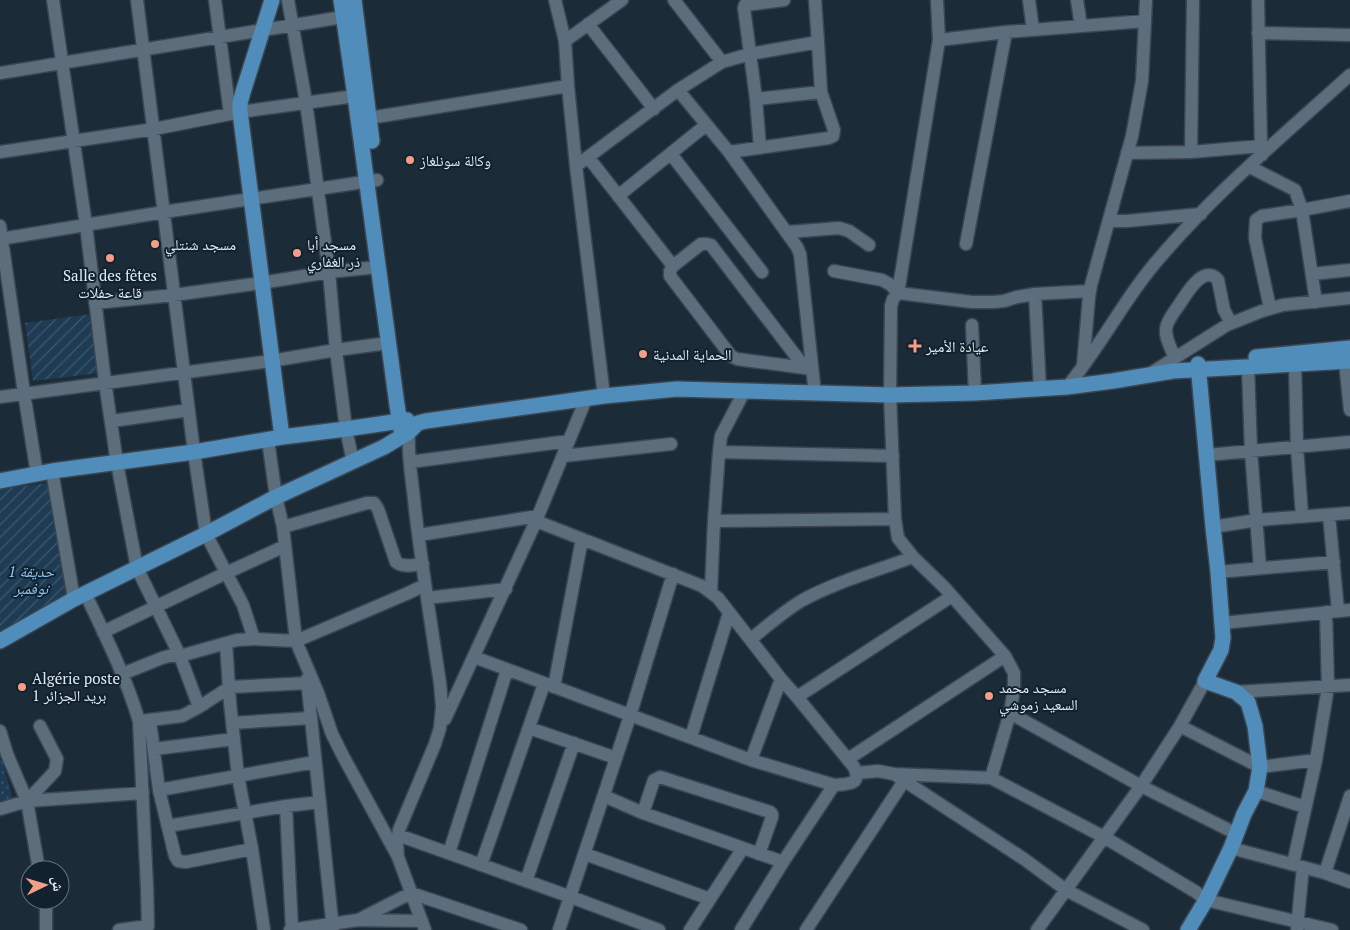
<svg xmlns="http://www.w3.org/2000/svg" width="1350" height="930" font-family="'PT Serif','Noto Naskh Arabic',serif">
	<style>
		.grass { fill: url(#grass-dots) }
		.garden { fill: url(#garden-furrows) }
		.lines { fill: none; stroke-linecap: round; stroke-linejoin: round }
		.minor-casing { stroke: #3a4752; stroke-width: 15 }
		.major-casing { stroke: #3a4752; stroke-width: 18 }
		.minor { stroke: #5c6e7c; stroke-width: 12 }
		.major { stroke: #518dba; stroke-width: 15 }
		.poi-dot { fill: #f49e89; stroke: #12212e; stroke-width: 2 }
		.labels { text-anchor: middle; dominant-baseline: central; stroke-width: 4; stroke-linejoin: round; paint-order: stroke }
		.poi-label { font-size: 15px; fill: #e0eaf2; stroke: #12212e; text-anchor: start }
		.park-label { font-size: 15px; font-style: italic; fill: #8dc6f5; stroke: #12212e }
	</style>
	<defs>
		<pattern id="grass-dots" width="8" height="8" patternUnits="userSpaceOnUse" patternTransform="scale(1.25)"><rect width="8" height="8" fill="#1d3b53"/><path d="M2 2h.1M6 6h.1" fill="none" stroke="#3e586c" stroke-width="1.8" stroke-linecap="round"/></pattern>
		<pattern id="garden-furrows" width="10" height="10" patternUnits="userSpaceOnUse" patternTransform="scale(1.25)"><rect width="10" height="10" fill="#1d3b53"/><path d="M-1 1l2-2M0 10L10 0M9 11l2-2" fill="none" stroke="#3e586c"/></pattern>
	</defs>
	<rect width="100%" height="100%" fill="#1c2b38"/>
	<!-- grass -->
	<path class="grass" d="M0 760H2L13 800 0 804Z"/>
	<!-- garden -->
	<path class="garden" d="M91 314 99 373 33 381 25 323Z
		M47 483 66 596 0 634V489Z"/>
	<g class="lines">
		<defs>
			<path id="minor" d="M53 0 86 225 105 382 117 463 137 568 180 656 199 707
				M137 0 194 452 206 534 243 605 254 639
				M215 0 230 114
				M288 0 306 102 329 272 336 350 346 429 353 462
				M555 0 565 41 568 86 576 166 604 396
				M674 0 722 62
				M753 0 754 4 784 0
				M1029 0 1033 30
				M1077 0 1081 26
				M1258 0 1261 146 1262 155
				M754 4 745 5 744 8 756 99 760 148
				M588 24 654 109
				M1258 33 1350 35
				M939 40 1006 32 1145 21
				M565 41 622 0
				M0 73 343 17
				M678 90 729 152 797 247 800 254 815 394
				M756 99 821 92
				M369 118 568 86
				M0 152 154 129 240 112 355 96
				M729 152 829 138 833 136 834 130 821 92 818 42
				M1191 152 1193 0
				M1127 153 1191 152 1261 146
				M671 154 762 272
				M588 157 673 266
				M576 166 678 90 722 62 750 54 818 42 815 0
				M1250 167 1295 190 1302 210 1316 302
				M618 196 706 125
				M1109 221H1127L1201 214
				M0 226 24 393 37 474
				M788 232 839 228 849 231 869 245
				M0 239 164 212 377 180
				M966 244 1006 32
				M834 271 882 280 891 285 898 293 972 302H993L1004 301 1017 297 1035 294 1090 291
				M1312 274 1350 270
				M1035 294 1040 389
				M95 303 174 295 261 283 329 272 378 267
				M1270 308 1255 238 1256 220 1262 216 1302 210 1350 201
				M972 325 975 393
				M1175 358C1171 348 1163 335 1167 325 1169 318 1175 311 1179 305 1186 295 1203 263 1218 280L1224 310 1231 323
				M1345 362 1350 410
				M1295 364 1297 447 1302 516
				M1083 365 1089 297 1091 285 1132 136 1142 81 1146 0
				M1248 367 1251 451 1260 568
				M805 368 711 245 707 244H701L673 266 670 271V276L731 356 737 359 805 368 811 369
				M1151 373 1227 325 1262 311 1283 305 1350 298
				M1067 387C1102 345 1126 295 1163 254 1218 190 1287 132 1350 75
				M0 397 271 361 336 350 388 343
				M112 421 189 410
				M409 432C407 457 413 484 415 509 422 567 431 625 440 683L442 707 440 728 435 744 399 830 397 845 398 857 425 930
				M268 440 276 497 283 527 296 641 318 693 332 734 343 756 397 855
				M719 452 721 436 745 390
				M1207 455 1350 442
				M563 456 671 444
				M410 462 569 441
				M52 471 74 599
				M1329 515 1338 611
				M714 521 895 519
				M283 527 367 503H374L378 509 396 562C403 568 414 565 423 564
				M1213 527 1257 520 1350 513
				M419 535 538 516
				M1218 572 1334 562
				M711 592 714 521 719 452 893 456
				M85 593C105 635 126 677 139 721L147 887 148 926 119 930
				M427 598 506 589
				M1223 623 1350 610
				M103 632 226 573 285 546
				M751 639C767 626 783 612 801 601 835 582 876 571 913 557
				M226 643 230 703 238 776 252 849 264 930
				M474 657 751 760 834 785C848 784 862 785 854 767L797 697 781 679 718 598 702 586 536 521
				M122 674 162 658 169 656H180L237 640 254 639 296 641 406 594 425 585
				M307 679 333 930
				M554 687 582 539
				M1236 692 1350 685
				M797 697 952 596
				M1010 713 1141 786 1237 834
				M445 719 536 521 586 399
				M141 721 182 716 199 707 230 687 308 683
				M150 721 159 790 175 856 178 861 186 862 252 849
				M232 723 311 718
				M1180 726 1260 767 1316 760 1328 687 1326 612
				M529 728 616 758
				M0 731 7 754 27 801 39 870
				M691 737 729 613
				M154 749 234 739
				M848 759 1005 656
				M751 760 781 679
				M857 773 878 771 894 774 1024 859 1066 890 1143 930
				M894 774 991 778 1010 713 1014 689V673L1005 656 944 587 913 557 898 538 895 519 890 395 891 306 893 299 898 293 939 40 937 0
				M991 778 1104 837 1196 892 1206 900 1332 930
				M159 790 315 762
				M1256 791 1305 807
				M604 796 643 813 783 862
				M27 801 55 771 57 759 40 726
				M0 809 27 801 143 793
				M643 813 654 780 660 777 770 812 772 814V817L759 854
				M168 826 286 806
				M398 835 571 897 659 930
				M1231 848 1325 873 1350 882
				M449 853 507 670
				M585 854 710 899
				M1293 864 1316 760
				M481 865 544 684
				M1325 873 1350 796
				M526 881 574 743
				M45 900 46 906V930
				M358 920 411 893 521 930
				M1297 928 1303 867
				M290 930 358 920 422 921
				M292 930 286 806 320 802
				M559 930 630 716 673 574
				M690 930 743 848
				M741 930 783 862 834 785
				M806 930 904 781
				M1037 930 1141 786 1180 726 1205 681"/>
			<path id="major" d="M272 0 243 92 240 103V112L282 437
				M341 0 355 96 397 405 402 436
				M354 0 372 141
				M1256 357 1350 348
				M0 481 52 471 194 452 282 437 346 429 407 420
				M0 641 74 599 206 534 276 497 384 447 409 432 418 423 426 421 604 396 677 389 890 395 975 393 1067 387 1113 381 1173 371 1350 361
				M1188 930 1206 900 1231 848 1244 814 1256 791 1260 767 1255 726 1248 702 1236 692 1205 681 1221 650 1223 638 1218 572 1213 527 1198 364"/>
		</defs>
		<!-- minor casing -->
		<use href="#minor" class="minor-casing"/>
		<!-- major casing -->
		<use href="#major" class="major-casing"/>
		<!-- minor -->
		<use href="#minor" class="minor"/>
		<!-- major -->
		<use href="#major" class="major"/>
	</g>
	<!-- markers -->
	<g class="poi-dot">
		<circle cx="410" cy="160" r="5"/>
		<circle cx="155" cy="244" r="5"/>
		<circle cx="297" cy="253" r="5"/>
		<circle cx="110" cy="258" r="5"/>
		<path d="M912.5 338.5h5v5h5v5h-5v5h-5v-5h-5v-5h5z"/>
		<circle cx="643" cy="354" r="5"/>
		<circle cx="22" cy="687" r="5"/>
		<circle cx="989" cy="696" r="5"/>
	</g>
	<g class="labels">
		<!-- poi labels -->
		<g class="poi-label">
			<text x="420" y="160">وكالة سونلغاز</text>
			<text x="165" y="244">مسجد شنتلي</text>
			<text x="307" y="244">مسجد أبا<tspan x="307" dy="17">ذر الغفاري</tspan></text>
			<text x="110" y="275" text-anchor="middle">Salle des fêtes<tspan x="110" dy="17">قاعة حفلات</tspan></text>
			<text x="926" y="346">عيادة الأمير</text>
			<text x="653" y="354">الحماية المدنية</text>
			<text x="32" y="678">Algérie poste<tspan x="32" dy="17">1 بريد الجزائر</tspan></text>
			<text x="999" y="687">مسجد محمد<tspan x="999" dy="17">السعيد زموشي</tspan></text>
		</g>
		<!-- park labels -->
		<g class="park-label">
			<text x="31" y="571">حديقة 1<tspan x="31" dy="17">نوفمبر</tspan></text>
		</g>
	</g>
	<!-- north arrow -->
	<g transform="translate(45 885) rotate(85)"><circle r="24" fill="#12212e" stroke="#64717c"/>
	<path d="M0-4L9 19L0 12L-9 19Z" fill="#f49e89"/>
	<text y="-8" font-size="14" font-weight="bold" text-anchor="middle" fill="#e0eaf2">ش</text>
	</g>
</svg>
